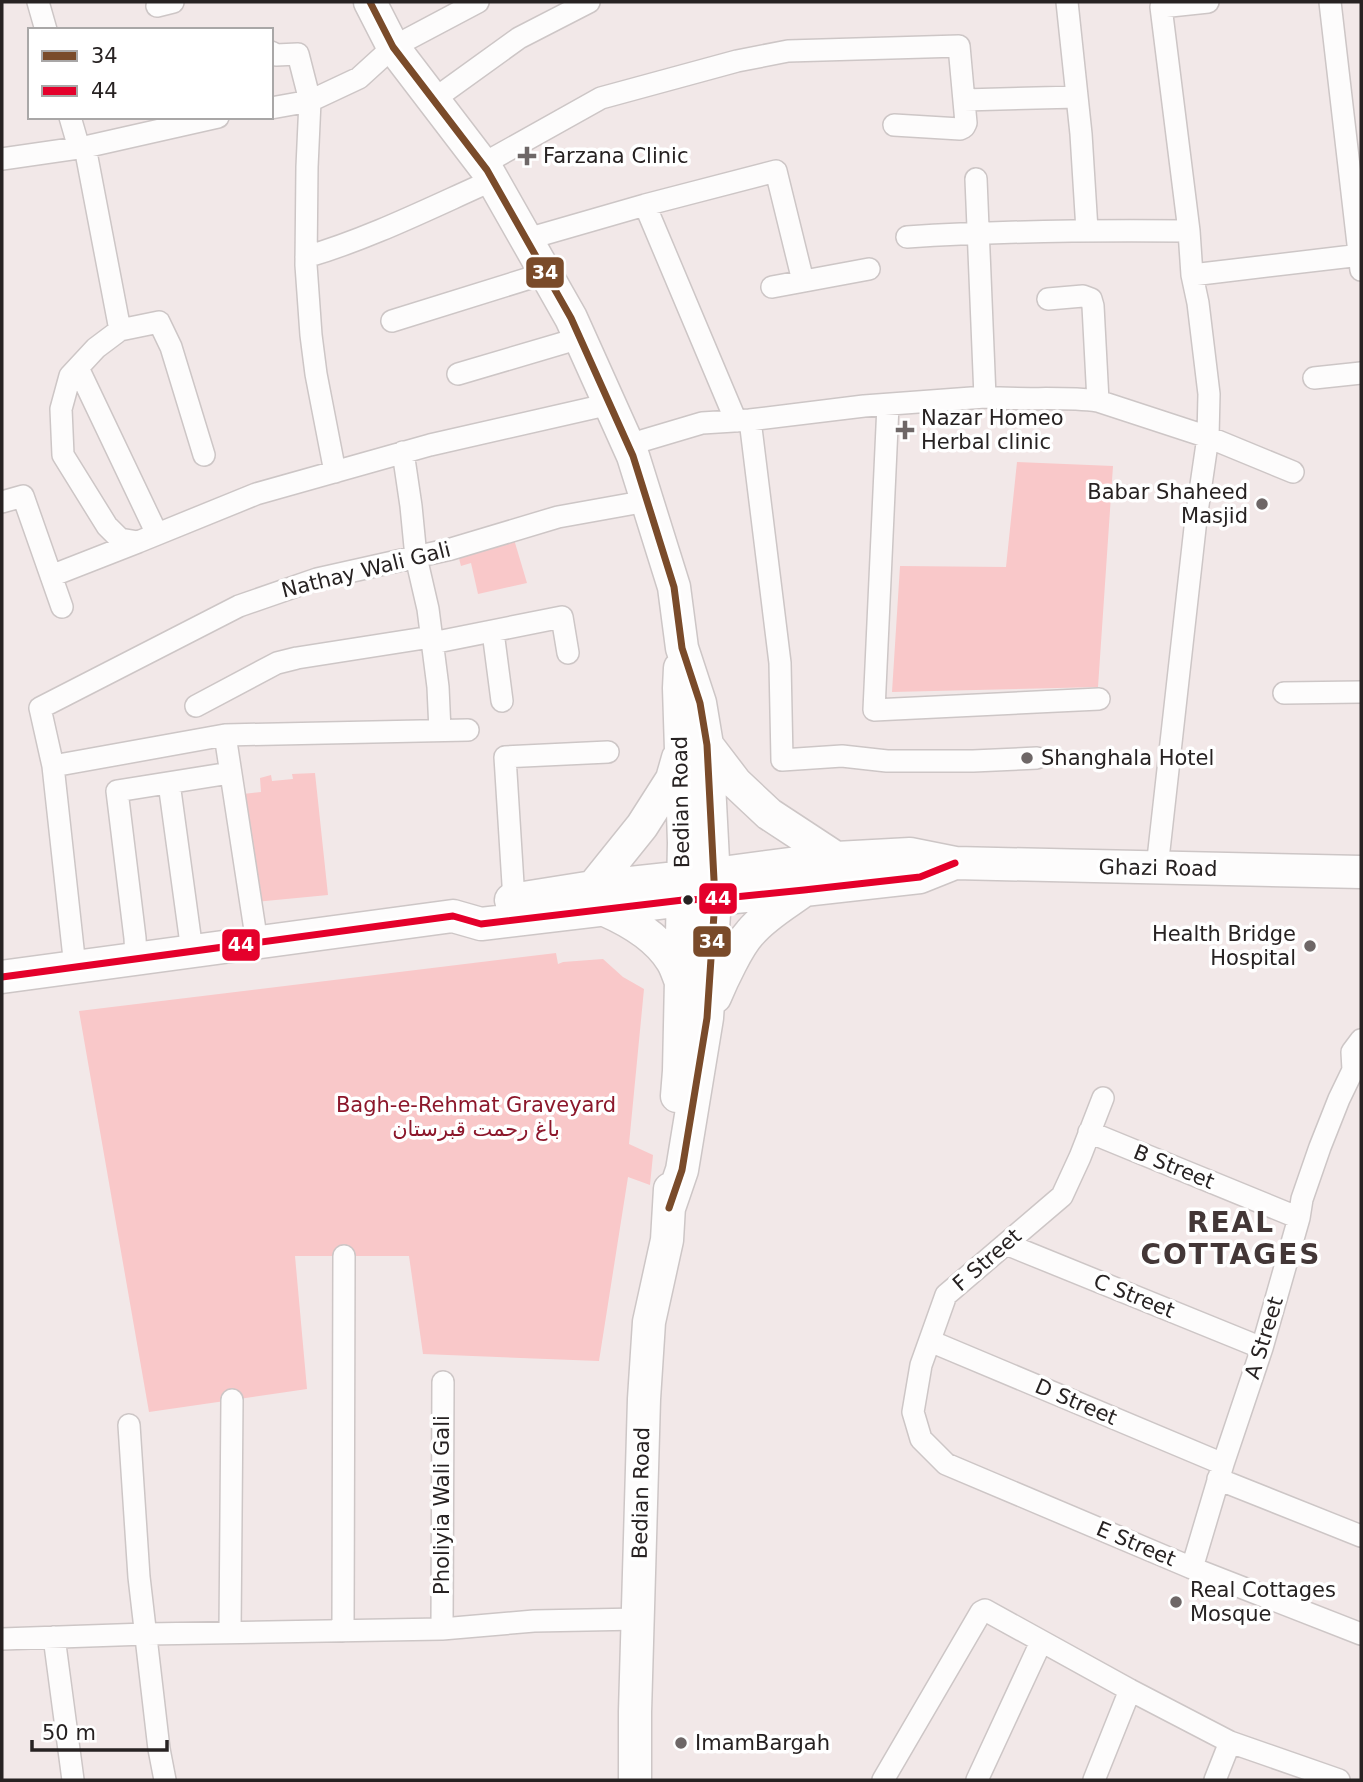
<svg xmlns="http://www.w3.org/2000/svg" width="1363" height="1782" font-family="'DejaVu Sans',Vazirmatn,sans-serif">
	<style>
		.green { fill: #f9c8c9 }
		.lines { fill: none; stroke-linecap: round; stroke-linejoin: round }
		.minor-casing { stroke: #cdc6c6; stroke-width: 24 }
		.secondary-casing { stroke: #cdc6c6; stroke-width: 35 }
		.minor { stroke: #fdfcfc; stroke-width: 21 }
		.secondary { stroke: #fdfcfc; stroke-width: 32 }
		.bus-1-casing { stroke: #fff; stroke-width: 12 }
		.bus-2-casing { stroke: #fff; stroke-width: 12 }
		.bus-1 { stroke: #7a4b2a; stroke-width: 7 }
		.bus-2 { stroke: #e4002b; stroke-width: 7 }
		.poi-dot { fill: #6e6767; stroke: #fff; stroke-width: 2.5 }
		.bus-dot { fill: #272222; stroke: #fff; stroke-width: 2.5 }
		.labels { text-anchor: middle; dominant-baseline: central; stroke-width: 7; stroke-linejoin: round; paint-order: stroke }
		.poi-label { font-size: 21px; fill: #272222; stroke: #fff; text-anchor: start }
		.street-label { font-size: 21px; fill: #272222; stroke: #fff }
		.park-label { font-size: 21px; fill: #8c172b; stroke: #fff }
		.district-label { font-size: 28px; font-weight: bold; letter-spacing: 2px; fill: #433737; stroke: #fff }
		.line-badge { stroke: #fff; stroke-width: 2.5 }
		.badge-label { font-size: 19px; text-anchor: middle; font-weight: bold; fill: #fff }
	</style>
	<rect width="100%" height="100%" fill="#f2e8e8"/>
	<!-- green -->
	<path class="green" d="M1017 462 1113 466 1098 687 892 692 900 566 1006 567Z
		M513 536 527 583 478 594 471 563 461 566 457 551Z
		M315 773 328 895 255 902 243 794 261 792 260 778 271 775 272 781 293 779 292 774Z
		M556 953 558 964 563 962 603 959 623 977 644 989 629 1144 653 1155 650 1185 628 1177 599 1361 423 1354 409 1256H295L307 1389 149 1412 79 1011Z"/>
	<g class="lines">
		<defs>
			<path id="minor" d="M38 2 46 30
				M1067 2 1081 134 1087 230
				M1330 2 1361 270
				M157 6 173 2
				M271 52 276 55 298 54 310 101 307 167 306 265 311 335 316 374 335 472
				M433 100 519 38 589 2
				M964 100 1077 97
				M271 108 310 101 359 78 393 47 478 2
				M70 117 79 148
				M85 147 120 330 96 348 70 376 61 409 63 455 107 526 120 539 138 542 256 494 430 445 610 404
				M2 159 85 147 218 117
				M483 164 601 98 737 61 788 51 959 46 966 123 964 127 960 129 894 125
				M976 179 985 397
				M645 205 776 171 803 281
				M907 237C1001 231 1095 230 1189 231
				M527 239 645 205 736 421
				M306 257C371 238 432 207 493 180
				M1192 275 1361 255
				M772 287 869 269
				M1048 299 1083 296 1091 299 1093 306 1098 401
				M392 321 546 273
				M120 330 159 322 171 347 204 455
				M78 368 157 534
				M458 374 580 338
				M1314 378 1361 373
				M888 405 874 710 1099 699
				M750 420 780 663 782 760 842 756 887 761H973L1037 758
				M628 445 702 423 750 420 864 406 985 397C1022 401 1061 396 1098 401L1208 437 1293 472
				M403 452 411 506 416 557 428 609 438 687 440 731
				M2 502 23 496 62 607
				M51 576 138 542
				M493 632 502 701
				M432 643 562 617 568 653
				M1284 693 1361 692
				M196 706 277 663 297 658 431 637
				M225 735 468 730
				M53 766 225 735 257 943
				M169 783 192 951
				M1157 868 1196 519 1208 437 1209 394 1198 303 1192 275 1189 231 1161 7 1208 2
				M514 900 505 757 608 752
				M136 959 135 938 117 791 230 773
				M75 967 53 766 40 708 239 606 317 579 451 549 558 517 647 501
				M1103 1098 1080 1157 1062 1196 946 1295 921 1365 913 1412 921 1439 946 1464 1192 1568 1361 1634
				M1089 1132 1299 1218
				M1006 1244 1262 1348
				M930 1341 1223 1464
				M129 1425 139 1577 159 1749 165 1780
				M1218 1479 1361 1536
				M1192 1568 1223 1464 1262 1348 1299 1218 1302 1199 1320 1147 1339 1099 1353 1070 1352 1052 1361 1040
				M442 1629 443 1382
				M343 1631 344 1256
				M230 1632 232 1400
				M54 1637 73 1780
				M2 1639 146 1634 442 1629 534 1621 639 1619
				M883 1780 981 1612 985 1610 1130 1690 1230 1742 1339 1780
				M977 1780 1041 1642
				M1094 1780 1130 1690
				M1215 1780 1230 1742"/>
			<path id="secondary" d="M370 2 393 47 487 170 571 318 633 456 674 587 682 648 700 703 707 745 715 899 707 1018 682 1170 669 1208
				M707 745 736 783 769 814 836 858
				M593 887 642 826 672 779 678 758
				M511 900 593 887 714 874 836 858 910 854 955 863 1361 872
				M605 910C630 921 657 936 672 961 676 967 678 975 681 982
				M2 977 453 916 481 924 683 900 715 899 804 890 920 877 955 863
				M715 997C722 980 738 946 750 933 764 916 785 904 803 891
				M677 1096 679 1071 684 843 679 688 680 668
				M635 1780V1712L644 1399 649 1322 667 1240 670 1189"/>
		</defs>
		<!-- minor casing -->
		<use href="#minor" class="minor-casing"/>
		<!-- secondary casing -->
		<use href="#secondary" class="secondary-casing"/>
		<!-- minor -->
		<use href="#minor" class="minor"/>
		<!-- secondary -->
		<use href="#secondary" class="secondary"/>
		<defs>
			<path id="bus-1" d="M370 2 393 47 487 170 571 318 633 456 674 587 682 648 700 703 707 745 715 899 707 1018 682 1170 669 1208"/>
			<path id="bus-2" d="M2 977 453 916 481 924 683 900 715 899 804 890 920 877 955 863"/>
		</defs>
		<!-- bus-1 casing -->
		<use href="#bus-1" class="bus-1-casing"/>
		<!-- bus-2 casing -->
		<use href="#bus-2" class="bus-2-casing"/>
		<!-- bus-1 -->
		<use href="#bus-1" class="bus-1"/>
		<!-- bus-2 -->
		<use href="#bus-2" class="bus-2"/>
	</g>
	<!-- markers -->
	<g class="poi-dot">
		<path d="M523.5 145.5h7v7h7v7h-7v7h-7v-7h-7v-7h7z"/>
		<path d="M901.5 419.5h7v7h7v7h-7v7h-7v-7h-7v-7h7z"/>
		<circle cx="1262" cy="504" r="7"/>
		<circle cx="1027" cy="758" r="7"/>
		<circle cx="1310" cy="946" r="7"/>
		<circle cx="1176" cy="1602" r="7"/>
		<circle cx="681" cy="1743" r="7"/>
	</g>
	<circle class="bus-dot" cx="688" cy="900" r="6"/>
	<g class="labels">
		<!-- poi labels -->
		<g class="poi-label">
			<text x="543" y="156">Farzana Clinic</text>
			<text x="921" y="418">Nazar Homeo<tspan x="921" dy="24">Herbal clinic</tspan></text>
			<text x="1248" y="492" text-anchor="end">Babar Shaheed<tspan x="1248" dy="24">Masjid</tspan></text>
			<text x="1041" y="758">Shanghala Hotel</text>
			<text x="1296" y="934" text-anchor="end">Health Bridge<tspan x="1296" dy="24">Hospital</tspan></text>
			<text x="1190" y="1590">Real Cottages<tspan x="1190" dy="24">Mosque</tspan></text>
			<text x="695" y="1743">ImamBargah</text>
		</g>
		<!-- street labels -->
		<g class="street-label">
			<text transform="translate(366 570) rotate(-14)">Nathay Wali Gali</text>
			<text transform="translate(681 802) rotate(-91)">Bedian Road</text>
			<text transform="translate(1158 868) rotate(1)">Ghazi Road</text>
			<text transform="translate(1174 1167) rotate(22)">B Street</text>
			<text transform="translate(987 1260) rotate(-41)">F Street</text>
			<text transform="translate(1134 1296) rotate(22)">C Street</text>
			<text transform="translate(1264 1338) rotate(-73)">A Street</text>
			<text transform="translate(1076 1402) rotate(23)">D Street</text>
			<text transform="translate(641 1493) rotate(-89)">Bedian Road</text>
			<text transform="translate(442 1505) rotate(-90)">Pholiyia Wali Gali</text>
			<text transform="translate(1136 1544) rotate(23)">E Street</text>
		</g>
		<!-- park labels -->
		<g class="park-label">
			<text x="476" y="1105">Bagh-e-Rehmat Graveyard<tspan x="476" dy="24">باغ رحمت قبرستان</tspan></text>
		</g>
		<!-- district labels -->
		<g class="district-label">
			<text x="1231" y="1222">REAL<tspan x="1231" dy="32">COTTAGES</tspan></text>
		</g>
	</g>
	<g class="line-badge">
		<rect x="525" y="256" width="40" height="33" rx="7" fill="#7a4b2a"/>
		<rect x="698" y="882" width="40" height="33" rx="7" fill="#e4002b"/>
		<rect x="692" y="925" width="40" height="33" rx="7" fill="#7a4b2a"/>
		<rect x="221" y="928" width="40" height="34" rx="7" fill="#e4002b"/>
	</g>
	<g class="badge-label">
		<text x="545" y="279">34</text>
		<text x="718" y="905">44</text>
		<text x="712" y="948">34</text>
		<text x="241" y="951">44</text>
	</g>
	<!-- border -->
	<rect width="1363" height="1782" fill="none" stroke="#272222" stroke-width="7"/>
	<!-- legend -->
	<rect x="28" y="28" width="245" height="91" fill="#ffffff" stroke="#a9a7a7" stroke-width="2"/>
	<rect x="42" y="51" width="35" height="10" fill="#7a4b2a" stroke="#a9a7a7" stroke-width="2"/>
	<text x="91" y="63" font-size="21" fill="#272222">34</text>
	<rect x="42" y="86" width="35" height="10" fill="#e4002b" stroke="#a9a7a7" stroke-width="2"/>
	<text x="91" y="98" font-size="21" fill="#272222">44</text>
	<!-- scale -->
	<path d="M32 1740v10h135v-10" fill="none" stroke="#272222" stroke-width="3.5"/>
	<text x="42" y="1740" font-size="21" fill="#272222" stroke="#ffffff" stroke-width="5" paint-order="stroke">50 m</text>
</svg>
